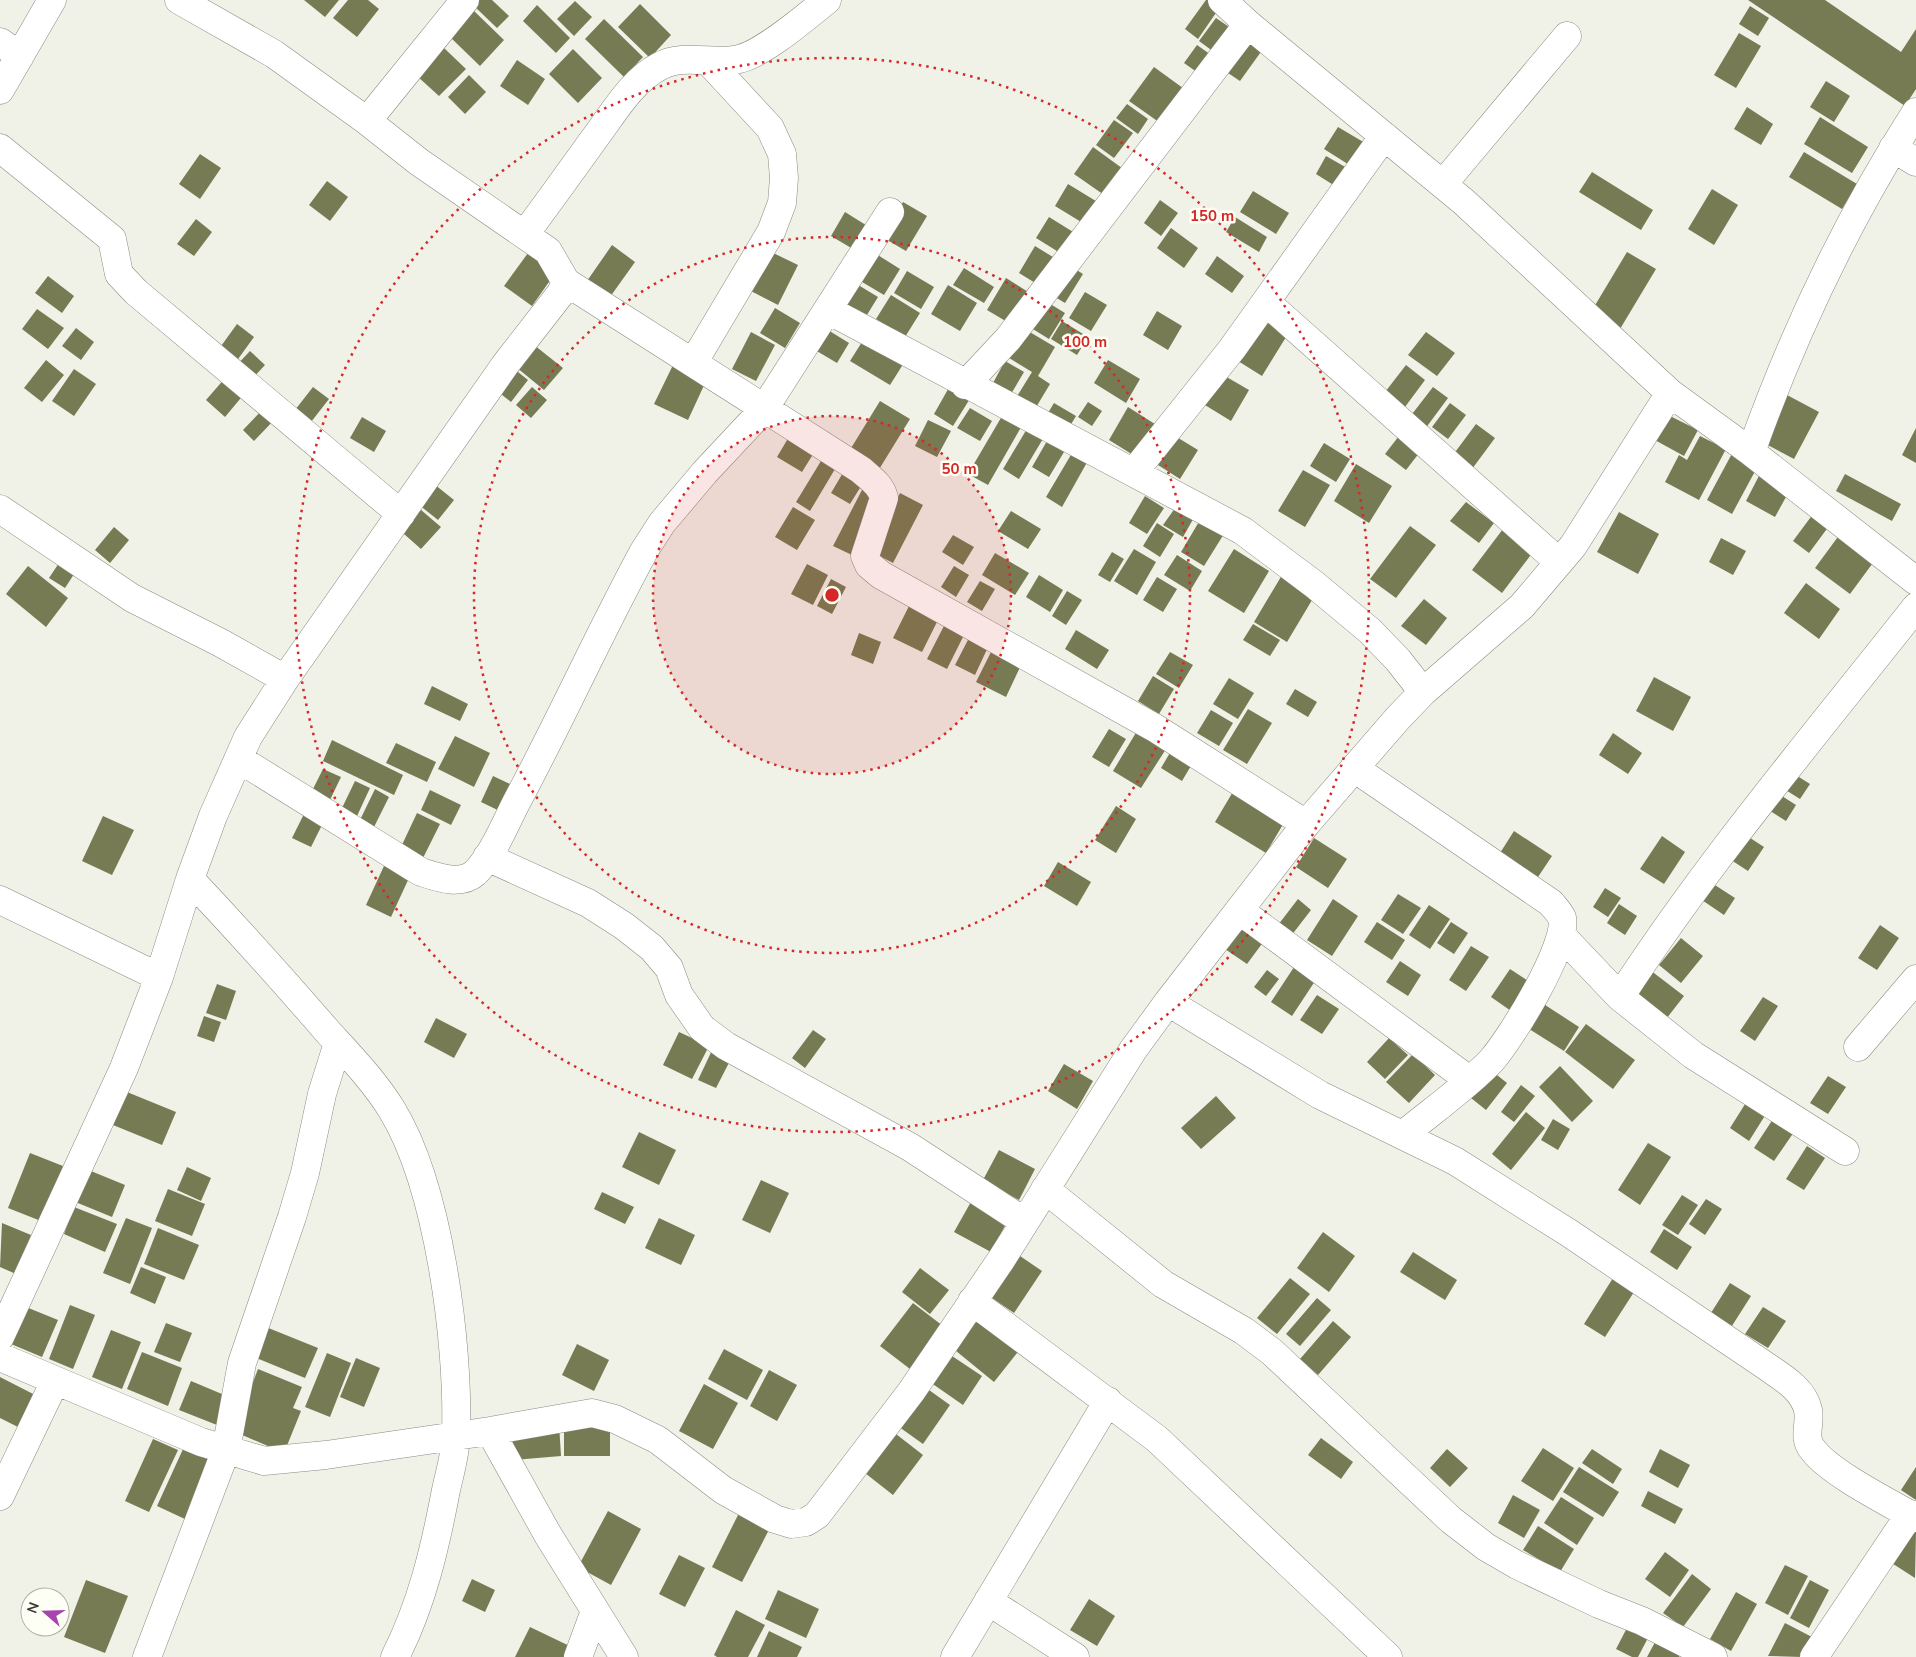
<svg xmlns="http://www.w3.org/2000/svg" width="1916" height="1657" font-family="'Nunito Sans',sans-serif">
	<style>
		.building { fill: #767b53 }
		.lines { fill: none; stroke-linecap: round; stroke-linejoin: round }
		.minor-casing { stroke: #8a8b82; stroke-width: 29 }
		.minor { stroke: #fff; stroke-width: 28 }
		.ring { fill: none; stroke: #d62828; stroke-width: 2.5; stroke-dasharray: 2.5 5 }
		.centre { fill: #d62828; stroke: #fdfff4; stroke-width: 2.5 }
		.ring-label { font-size: 15px; text-anchor: middle; font-weight: bold; fill: #d62828; stroke: #fdfff4; stroke-width: 5; stroke-linejoin: round; paint-order: stroke }
	</style>
	<rect width="100%" height="100%" fill="#f0f1e7"/>
	<!-- building -->
	<path class="building" d="M304 0H339L325 17Z
		M348 0H368L379 9 357 37 333 18Z
		M478 0H492L509 16 497 28 473 5Z
		M1206 0H1210L1220 7 1198 39 1185 29Z
		M1748 0H1825L1901 52 1916 29V89L1905 106Z
		M575 1 592 17 574 36 557 19Z
		M640 4 671 35 650 58 618 27Z
		M537 5 570 38 556 53 523 21Z
		M1750 6 1769 18 1758 36 1739 24Z
		M474 11 504 40 480 66 450 37Z
		M1216 18 1235 31 1218 55 1199 41Z
		M604 19 643 57 624 77 585 39Z
		M1739 33 1761 46 1736 88 1714 75Z
		M1242 34 1263 49 1240 81 1219 67Z
		M1197 45 1214 57 1201 75 1184 63Z
		M444 48 466 69 439 96 417 76Z
		M573 49 602 78 578 103 549 74Z
		M517 60 545 79 528 105 500 86Z
		M1154 67 1187 91 1163 125 1129 101Z
		M469 75 486 92 465 114 448 97Z
		M1826 81 1850 96 1834 122 1810 107Z
		M1127 104 1148 119 1138 134 1116 118Z
		M1747 107 1773 124 1761 145 1734 129Z
		M1820 117 1868 147 1852 173 1804 144Z
		M1114 120 1133 133 1114 158 1096 145Z
		M1338 127 1365 143 1351 166 1324 149Z
		M1093 147 1126 171 1107 197 1074 174Z
		M1804 152 1857 184 1842 209 1789 177Z
		M200 154 221 168 200 199 179 184Z
		M1326 156 1347 168 1335 186 1316 174Z
		M1592 172 1653 210 1641 230 1579 192Z
		M327 181 348 197 330 221 309 205Z
		M1068 184 1104 206 1091 228 1055 206Z
		M1712 189 1738 205 1714 245 1688 229Z
		M1253 191 1289 213 1276 234 1240 212Z
		M1160 200 1178 213 1161 236 1144 223Z
		M903 202 927 216 906 251 882 237Z
		M845 212 877 232 863 255 831 236Z
		M1049 217 1078 235 1065 256 1036 238Z
		M1235 217 1267 237 1259 252 1226 232Z
		M196 219 212 232 194 256 177 244Z
		M1171 228 1198 248 1184 268 1157 248Z
		M612 245 635 262 610 297 587 281Z
		M1035 246 1061 262 1045 289 1019 273Z
		M765 249 798 265 778 305 745 288Z
		M873 252 900 269 884 295 857 279Z
		M1627 252 1656 269 1620 329 1591 312Z
		M528 253 556 272 532 306 504 286Z
		M1217 256 1244 276 1232 293 1205 274Z
		M1067 264 1083 274 1065 303 1050 294Z
		M964 268 994 287 984 303 953 285Z
		M907 271 934 287 921 309 894 293Z
		M48 276 74 296 62 313 35 293Z
		M1006 278 1033 295 1014 326 987 310Z
		M855 283 878 297 862 323 840 309Z
		M948 285 977 303 960 331 931 314Z
		M1085 292 1107 305 1091 331 1069 318Z
		M891 295 920 313 905 337 876 319Z
		M1042 299 1065 313 1049 339 1023 323Z
		M775 308 800 323 785 348 760 333Z
		M37 309 64 328 48 349 22 329Z
		M1157 311 1182 326 1168 350 1143 335Z
		M1266 314 1291 329 1262 376 1238 361Z
		M1062 321 1088 337 1077 355 1051 339Z
		M237 324 254 337 233 366 216 353Z
		M823 327 849 343 837 363 810 347Z
		M76 328 94 342 81 360 62 346Z
		M1023 328 1055 347 1038 376 1050 384 1035 409 1016 398 1032 372 1006 356Z
		M751 332 775 345 756 381 732 369Z
		M1426 332 1455 353 1437 376 1408 355Z
		M867 334 907 358 890 385 850 361Z
		M534 345 563 368 544 390 516 367Z
		M250 351 265 365 250 381 235 367Z
		M46 360 64 375 42 402 24 388Z
		M1108 360 1140 379 1126 403 1094 383Z
		M1005 361 1024 372 1011 394 993 383Z
		M673 365 706 381 688 420 654 404Z
		M1406 365 1425 380 1402 411 1382 396Z
		M513 368 528 380 511 402 496 390Z
		M74 369 96 384 74 416 52 401Z
		M1218 372 1249 390 1231 421 1200 402Z
		M226 377 245 393 225 417 206 400Z
		M951 384 971 397 953 426 934 414Z
		M313 387 329 399 311 422 295 410Z
		M532 387 547 400 531 418 516 405Z
		M1433 387 1448 398 1425 429 1409 418Z
		M1787 395 1819 412 1794 459 1762 442Z
		M880 401 910 419 878 471 848 453Z
		M1088 402 1102 411 1092 426 1078 417Z
		M1054 403 1076 416 1067 431 1045 418Z
		M1450 403 1466 415 1448 439 1432 427Z
		M265 407 276 418 254 441 243 430Z
		M1128 407 1158 426 1138 458 1109 440Z
		M970 408 992 421 980 441 957 428Z
		M1005 411 1024 422 988 485 968 474Z
		M1666 414 1698 430 1684 456 1653 439Z
		M362 417 386 431 374 452 350 438Z
		M928 420 951 431 937 457 915 446Z
		M1031 422 1047 432 1019 479 1003 469Z
		M1476 424 1495 438 1472 469 1453 455Z
		M1916 428V463L1902 455Z
		M1402 432 1423 448 1406 470 1385 454Z
		M790 435 815 451 802 472 777 457Z
		M1175 436 1198 450 1180 479 1158 465Z
		M1700 436 1726 449 1699 500 1665 482 1679 455 1687 460Z
		M1047 441 1064 452 1049 477 1032 467Z
		M1324 443 1350 459 1336 482 1310 466Z
		M1075 448 1090 457 1062 507 1046 497Z
		M1735 448 1760 462 1732 514 1707 500Z
		M824 456 838 464 810 511 796 502Z
		M1356 464 1392 486 1369 523 1334 501Z
		M1303 470 1330 485 1305 527 1278 511Z
		M1762 470 1792 486 1775 517 1746 501Z
		M844 471 863 483 850 504 831 493Z
		M1845 474 1901 504 1892 521 1836 491Z
		M429 480 454 500 438 520 413 500Z
		M863 488 882 498 852 555 833 546Z
		M900 493 923 505 893 563 870 551Z
		M1145 496 1164 508 1147 534 1129 523Z
		M1466 502 1494 523 1479 543 1450 521Z
		M414 504 441 527 421 549 395 526Z
		M1178 504 1196 514 1183 537 1163 525Z
		M793 507 815 520 797 550 775 537Z
		M1816 510 1832 522 1809 553 1793 541Z
		M1011 511 1041 529 1028 549 998 531Z
		M1619 512 1659 534 1638 574 1597 552Z
		M1203 515 1227 529 1204 566 1181 552Z
		M1157 523 1174 534 1160 557 1143 546Z
		M1506 525 1536 548 1502 593 1472 570Z
		M1410 526 1436 545 1396 598 1370 579Z
		M114 527 129 540 110 563 95 550Z
		M1843 530 1878 556 1850 594 1815 568Z
		M953 535 974 547 963 565 942 552Z
		M1721 538 1746 551 1733 575 1709 562Z
		M1134 549 1156 562 1137 595 1114 581Z
		M1234 549 1269 571 1244 613 1208 591Z
		M1112 552 1124 559 1110 582 1098 575Z
		M995 553 1029 573 1015 595 982 575Z
		M65 554 80 565 65 588 49 578Z
		M1177 555 1202 571 1190 591 1164 575Z
		M807 564 828 575 813 605 791 594Z
		M28 566 68 598 46 627 6 594Z
		M954 566 969 575 956 597 941 587Z
		M1039 575 1063 590 1050 612 1026 597Z
		M1282 575 1315 595 1287 642 1254 622Z
		M1157 577 1177 589 1163 612 1143 600Z
		M831 579 846 587 832 614 817 606Z
		M980 581 995 589 982 611 967 602Z
		M1806 583 1840 609 1819 639 1784 613Z
		M1067 591 1082 600 1066 625 1052 616Z
		M1424 599 1447 618 1426 645 1401 626Z
		M912 600 941 614 922 652 893 638Z
		M946 622 966 631 947 669 927 659Z
		M1253 624 1280 640 1270 656 1243 640Z
		M1076 630 1109 650 1097 669 1065 649Z
		M859 633 881 642 873 664 851 655Z
		M970 636 989 645 975 675 955 665Z
		M993 648 1022 663 1006 697 976 682Z
		M1170 652 1193 665 1179 688 1156 674Z
		M1153 676 1174 689 1159 714 1138 701Z
		M1654 677 1691 697 1673 731 1636 711Z
		M1229 678 1254 693 1238 719 1213 704Z
		M432 686 468 704 460 721 424 704Z
		M1295 689 1317 702 1308 717 1286 704Z
		M1248 709 1272 723 1247 764 1223 750Z
		M1211 710 1233 723 1219 746 1197 733Z
		M1109 729 1126 739 1109 767 1092 757Z
		M1137 731 1166 749 1141 788 1113 771Z
		M1613 733 1642 753 1628 774 1599 755Z
		M455 736 490 753 474 787 438 769Z
		M332 740 403 775 394 795 323 761Z
		M396 743 436 762 427 782 386 763Z
		M1174 746 1195 759 1182 781 1161 768Z
		M323 769 341 777 329 802 311 793Z
		M1791 772 1810 784 1800 799 1781 787Z
		M493 776 521 789 508 815 481 802Z
		M355 781 370 788 357 816 342 808Z
		M375 789 389 797 374 827 360 820Z
		M1771 789 1796 805 1786 821 1761 805Z
		M430 790 461 805 451 825 421 810Z
		M1234 790 1285 821 1266 853 1215 822Z
		M1116 806 1136 819 1116 853 1095 840Z
		M305 812 324 821 311 847 292 838Z
		M417 813 440 824 423 858 401 847Z
		M103 816 134 830 112 875 82 861Z
		M1514 831 1552 856 1538 877 1500 853Z
		M1741 832 1764 847 1748 871 1725 856Z
		M1662 836 1685 852 1664 884 1640 869Z
		M1314 838 1347 859 1328 888 1296 867Z
		M1058 862 1091 882 1077 906 1044 886Z
		M384 866 409 878 391 917 366 905Z
		M1704 878 1735 898 1724 915 1693 894Z
		M1605 888 1621 898 1608 917 1593 907Z
		M1398 894 1421 908 1403 934 1381 920Z
		M1298 899 1311 910 1291 936 1278 925Z
		M1333 899 1358 916 1332 956 1307 940Z
		M1619 904 1637 916 1625 935 1607 923Z
		M1429 905 1450 919 1430 949 1409 935Z
		M1377 922 1405 940 1392 960 1364 942Z
		M1451 922 1468 933 1454 954 1437 943Z
		M1880 925 1899 938 1877 970 1858 958Z
		M1241 926 1264 941 1247 964 1225 949Z
		M1681 938 1703 956 1681 983 1659 965Z
		M1471 946 1489 957 1466 991 1449 980Z
		M1300 958 1321 972 1292 1016 1271 1002Z
		M1400 961 1421 975 1408 996 1386 982Z
		M1510 969 1533 984 1514 1013 1491 997Z
		M1267 970 1279 979 1266 996 1254 987Z
		M1650 970 1684 996 1663 1023 1629 998Z
		M217 984 236 991 226 1020 206 1013Z
		M1317 995 1339 1009 1322 1034 1300 1020Z
		M1763 997 1778 1006 1755 1041 1740 1031Z
		M1539 1001 1579 1027 1564 1051 1523 1025Z
		M204 1016 221 1022 214 1042 197 1036Z
		M436 1018 467 1034 454 1058 424 1042Z
		M1586 1024 1635 1060 1613 1089 1565 1052Z
		M813 1030 826 1039 805 1068 792 1058Z
		M679 1032 709 1046 692 1079 663 1065Z
		M1389 1038 1408 1055 1385 1079 1367 1062Z
		M715 1044 734 1053 716 1088 698 1080Z
		M1413 1054 1435 1075 1409 1103 1386 1082Z
		M1064 1064 1093 1081 1077 1109 1048 1091Z
		M1560 1066 1593 1101 1572 1122 1539 1087Z
		M1487 1067 1507 1083 1486 1110 1466 1094Z
		M1828 1076 1846 1087 1828 1114 1810 1103Z
		M1521 1085 1535 1096 1514 1122 1501 1112Z
		M127 1092 176 1112 162 1145 113 1125Z
		M1216 1096 1236 1118 1201 1149 1181 1128Z
		M1747 1101 1766 1114 1749 1141 1730 1128Z
		M1526 1112 1545 1128 1511 1170 1492 1154Z
		M1553 1119 1570 1129 1558 1150 1541 1140Z
		M1773 1119 1794 1132 1774 1161 1754 1148Z
		M639 1132 676 1150 659 1185 622 1167Z
		M1648 1143 1671 1157 1640 1205 1618 1190Z
		M1807 1146 1825 1158 1804 1190 1786 1179Z
		M999 1150 1035 1169 1019 1200 983 1180Z
		M30 1153 68 1168 46 1223 8 1208Z
		M187 1167 211 1178 201 1201 177 1190Z
		M86 1169 125 1185 112 1217 73 1201Z
		M761 1180 789 1193 770 1233 742 1220Z
		M168 1189 205 1204 192 1236 155 1221Z
		M602 1192 634 1207 625 1224 594 1209Z
		M1682 1195 1698 1205 1678 1235 1662 1225Z
		M1706 1199 1722 1209 1705 1235 1689 1224Z
		M972 1200 1008 1220 991 1252 954 1232Z
		M74 1207 117 1224 105 1252 64 1234Z
		M126 1218 152 1228 130 1284 103 1273Z
		M659 1218 695 1235 681 1265 645 1248Z
		M2 1223 31 1235 16 1274 0 1267Z
		M158 1228 199 1245 184 1280 144 1264Z
		M1664 1229 1692 1247 1677 1270 1650 1252Z
		M1323 1232 1355 1256 1329 1292 1297 1268Z
		M1014 1252 1042 1271 1014 1313 986 1294Z
		M1413 1252 1457 1280 1445 1300 1400 1272Z
		M141 1267 166 1277 155 1304 130 1293Z
		M920 1268 949 1290 930 1314 902 1292Z
		M1290 1278 1310 1294 1277 1334 1257 1318Z
		M1613 1278 1634 1292 1605 1337 1584 1324Z
		M1730 1283 1751 1296 1730 1329 1709 1316Z
		M1317 1298 1331 1310 1300 1346 1286 1334Z
		M913 1303 943 1326 910 1369 880 1346Z
		M70 1305 95 1315 73 1369 49 1359Z
		M26 1307 58 1320 42 1357 11 1344Z
		M1763 1307 1786 1321 1768 1348 1745 1334Z
		M977 1312 1021 1348 994 1382 950 1346Z
		M1333 1321 1351 1337 1318 1375 1300 1359Z
		M166 1323 192 1333 180 1362 154 1352Z
		M261 1325 318 1348 305 1378 249 1355Z
		M111 1330 141 1342 122 1389 92 1377Z
		M577 1344 609 1360 594 1391 562 1375Z
		M724 1349 763 1370 747 1400 708 1379Z
		M142 1352 182 1368 168 1406 127 1389Z
		M946 1352 982 1376 963 1405 927 1380Z
		M327 1353 351 1363 330 1417 305 1407Z
		M356 1358 380 1368 364 1407 340 1397Z
		M258 1369 302 1387 293 1408 301 1411 284 1453 240 1434 246 1418 240 1416Z
		M769 1370 797 1385 777 1421 750 1406Z
		M0 1377 39 1397 22 1429 0 1418Z
		M191 1381 229 1397 217 1425 179 1410Z
		M704 1384 738 1403 713 1449 679 1431Z
		M922 1385 950 1405 923 1444 895 1424Z
		M564 1419H610V1456H564Z
		M559 1424 561 1456 514 1460 512 1428Z
		M896 1434 923 1455 893 1495 865 1473Z
		M1321 1438 1353 1462 1341 1479 1308 1455Z
		M153 1439 178 1450 149 1512 125 1501Z
		M184 1447 214 1461 187 1520 157 1506Z
		M1543 1448 1574 1468 1553 1501 1521 1481Z
		M1447 1449 1468 1468 1450 1487 1430 1468Z
		M1592 1449 1622 1469 1613 1484 1582 1463Z
		M1660 1449 1690 1465 1678 1488 1649 1472Z
		M1579 1467 1619 1492 1603 1517 1563 1492Z
		M1916 1467V1500L1901 1490Z
		M1648 1491 1683 1509 1675 1524 1641 1506Z
		M1513 1495 1540 1510 1524 1538 1498 1523Z
		M1561 1497 1594 1518 1577 1545 1544 1523Z
		M743 1505 774 1520 742 1582 712 1567Z
		M608 1511 641 1529 611 1585 578 1567Z
		M1538 1526 1574 1549 1560 1572 1523 1550Z
		M1908 1527 1916 1532 1915 1578 1887 1560Z
		M1665 1552 1689 1570 1670 1597 1645 1579Z
		M679 1555 705 1568 685 1607 659 1594Z
		M1785 1565 1808 1576 1788 1615 1765 1603Z
		M1692 1574 1711 1589 1683 1627 1663 1613Z
		M472 1579 495 1590 485 1612 462 1601Z
		M86 1580 128 1596 105 1653 64 1637Z
		M1810 1580 1829 1590 1809 1628 1790 1618Z
		M778 1590 819 1609 806 1638 765 1619Z
		M1736 1592 1757 1604 1731 1651 1710 1639Z
		M1089 1599 1115 1616 1097 1646 1070 1630Z
		M736 1610 765 1625 748 1657H717L714 1655Z
		M1785 1623 1812 1637 1802 1657 1768 1656Z
		M1629 1624 1650 1634 1638 1657H1632L1616 1649Z
		M530 1627 580 1651 577 1657H515Z
		M769 1631 802 1647 797 1657H757Z
		M1660 1633 1685 1647 1679 1657H1647Z"/>
	<g class="lines">
		<defs>
			<path id="minor" d="M1222 0 1248 24 1464 202 1670 393
				M0 42 20 56
				M0 90 52 0
				M367 121 465 0
				M0 148 112 239 119 274 136 292 401 514
				M1893 148 1916 162
				M1443 184 1567 36
				M525 234C548 203 571 171 594 139 613 114 631 81 660 66 683 53 714 65 739 59 763 54 807 16 827 0
				M566 282 861 470C871 479 881 485 884 498L865 556 869 565 881 575 1155 728 1306 824
				M1266 302 1559 562
				M828 310 1243 531 1315 585 1370 631 1398 660 1423 692
				M693 363 771 232 782 203 784 178 782 154 770 128 708 61
				M965 385 1008 339 1248 24
				M1751 452C1793 334 1848 218 1916 112
				M1134 472 1232 349 1384 136
				M0 509 132 598 221 643 285 679
				M239 759 421 872C437 877 460 886 475 873 492 857 506 822 517 801 561 719 599 634 644 551L662 523 705 472 764 409 890 212
				M1354 768 1551 903C1554 907 1560 913 1562 918 1569 945 1510 1040 1491 1061 1465 1088 1432 1111 1403 1135
				M487 857 588 903 624 926 652 948 669 968 679 995 702 1028 726 1046 910 1147 1025 1222
				M190 879C237 929 283 980 328 1032 350 1056 375 1082 392 1110 439 1187 459 1344 456 1434 456 1452 450 1472 446 1490 435 1548 422 1604 395 1657
				M0 900 159 977
				M1239 910 1469 1080
				M1561 935 1620 997 1693 1055 1845 1151
				M1620 997C1709 860 1815 735 1916 607
				M1168 1002 1320 1095 1455 1161 1569 1233 1763 1364C1780 1376 1803 1388 1808 1410 1811 1425 1802 1437 1813 1450 1830 1473 1890 1503 1916 1518
				M1858 1047 1916 979
				M1045 1189 1163 1284 1244 1331 1272 1352 1451 1520 1486 1547 1517 1565 1599 1604 1642 1621 1713 1657
				M972 1301 1157 1439 1388 1657
				M0 1337 124 1068 159 977 190 879 213 816 248 737 285 679 505 365 561 293 566 282 548 251 419 162 367 121 274 54 179 0
				M0 1357 201 1442 264 1461 326 1455 490 1431 592 1413 615 1419 658 1440 723 1490 775 1519 791 1524 806 1522 817 1515 911 1392 1001 1260 1133 1050 1168 1002 1306 824 1398 718 1423 692 1522 606 1573 546 1670 393 1751 452 1916 581
				M490 1431 548 1535 624 1657
				M0 1496 55 1381
				M988 1601 1075 1657
				M147 1657 226 1450 242 1363 292 1217 305 1173 322 1094 338 1043
				M578 1657 595 1611
				M955 1657 1108 1401
				M1814 1657 1910 1514"/>
		</defs>
		<!-- minor casing -->
		<use href="#minor" class="minor-casing"/>
		<!-- minor -->
		<use href="#minor" class="minor"/>
	</g>
	<!-- distance rings -->
	<circle cx="832" cy="595" r="179" fill="#d62828" fill-opacity=".12"/>
	<g class="ring">
		<circle cx="832" cy="595" r="179"/>
		<circle cx="832" cy="595" r="358"/>
		<circle cx="832" cy="595" r="537"/>
	</g>
	<circle cx="832" cy="595" r="8" class="centre"/>
	<g class="ring-label">
		<text x="1212" y="221">150 m</text>
		<text x="1085" y="347">100 m</text>
		<text x="959" y="474">50 m</text>
	</g>
	<!-- north arrow -->
	<g transform="translate(45 1612) rotate(290)"><circle r="24" fill="#fdfff4" stroke="#afb0a8"/>
	<path d="M0-4L9 19L0 12L-9 19Z" fill="#a545ad"/>
	<text y="-8" font-size="14" font-weight="bold" text-anchor="middle" fill="#393a36">N</text>
	</g>
</svg>
